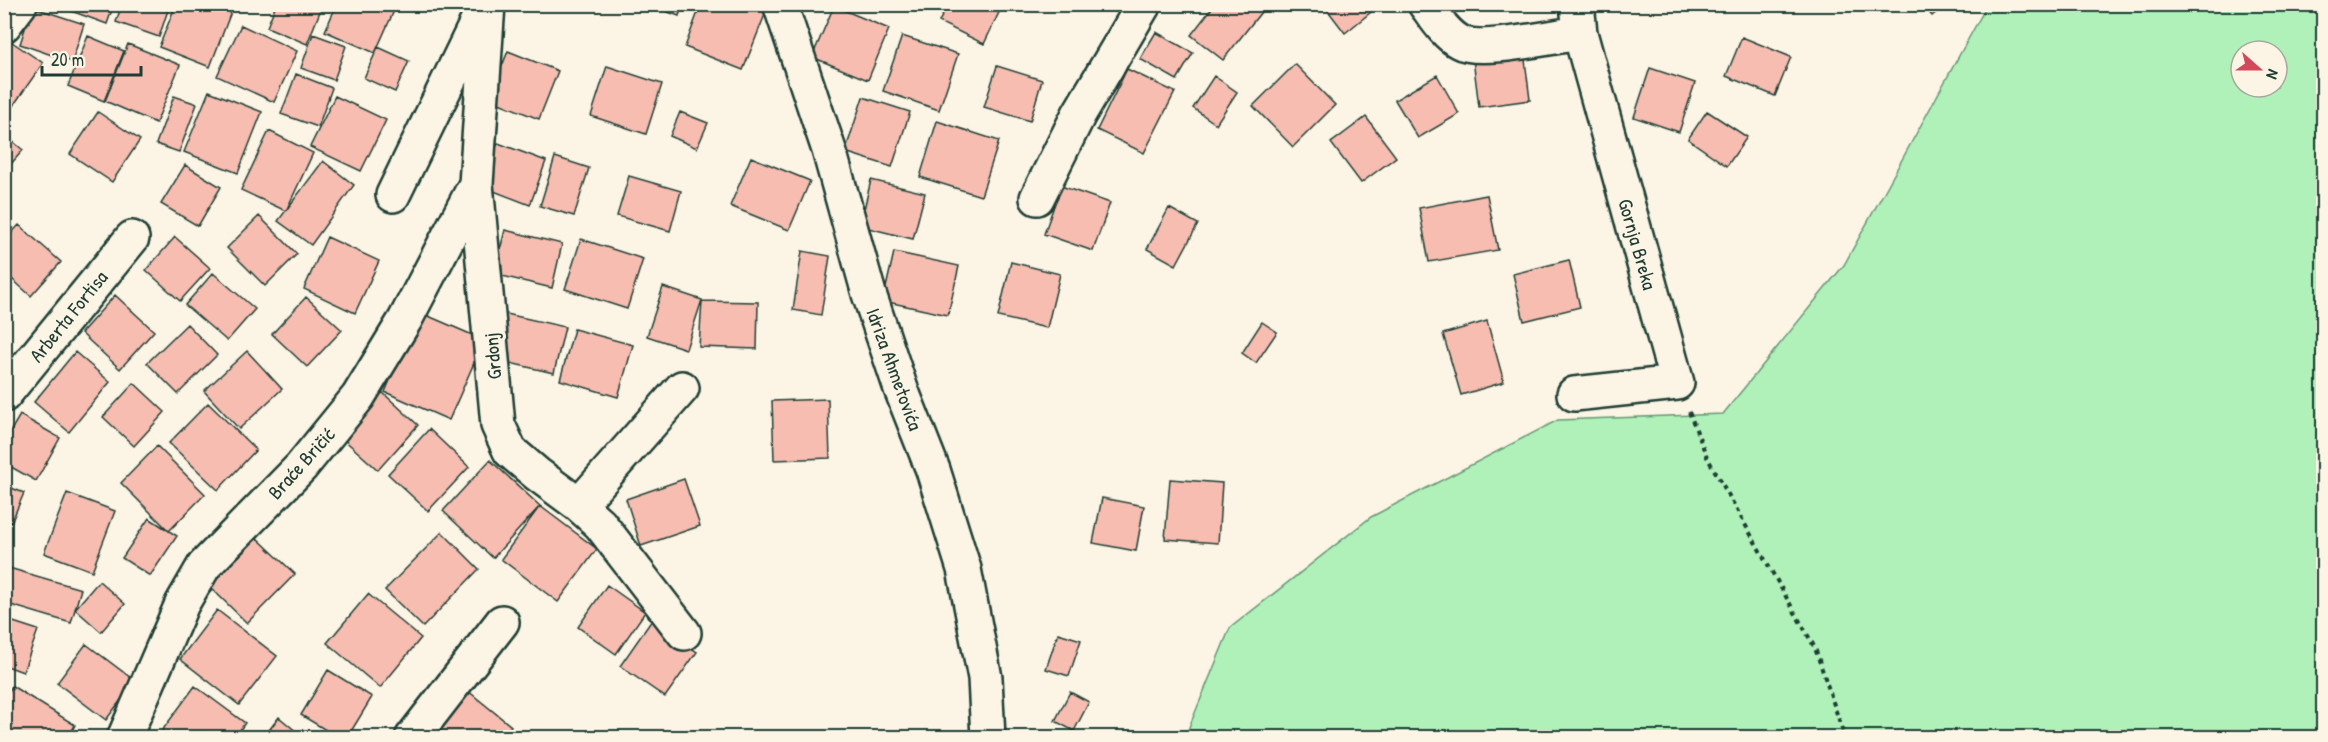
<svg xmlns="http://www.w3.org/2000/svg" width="2328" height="742" font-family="'Patrick Hand',sans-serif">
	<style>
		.green { fill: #b0f1b9; stroke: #689776; stroke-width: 1.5; fill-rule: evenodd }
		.building { fill: #f7bdb1; stroke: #1f3d34; stroke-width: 1.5 }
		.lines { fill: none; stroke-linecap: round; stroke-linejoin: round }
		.minor-casing { stroke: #1f3d34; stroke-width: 38 }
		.path { stroke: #1f3d34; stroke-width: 4; stroke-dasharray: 4.5 4.5; stroke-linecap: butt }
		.minor { stroke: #fcf5e5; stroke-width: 33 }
		.labels { text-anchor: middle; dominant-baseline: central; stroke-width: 6; stroke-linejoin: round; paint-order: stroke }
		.street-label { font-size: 20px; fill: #1f3d34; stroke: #fcf5e5 }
	</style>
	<rect width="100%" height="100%" fill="#fcf5e5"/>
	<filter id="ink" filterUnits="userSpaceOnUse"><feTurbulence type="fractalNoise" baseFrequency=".0167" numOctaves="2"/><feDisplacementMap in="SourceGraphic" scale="12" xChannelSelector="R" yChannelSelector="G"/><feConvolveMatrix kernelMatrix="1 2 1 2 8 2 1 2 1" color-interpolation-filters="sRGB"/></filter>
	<g filter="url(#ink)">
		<!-- green -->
		<path class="green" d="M1987 5H2323V737H1185L1230 628 1371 517 1558 420 1723 414 1844 265ZM2241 51H2277V87H2241Z"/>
		<!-- building -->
		<path class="building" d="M52 4H114L107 24Z
			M122 4H170L159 37 116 22Z
			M176 4H234L210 67 159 47Z
			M276 4H323L307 44 267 27Z
			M337 4H397L375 53 325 31Z
			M646 4H683L679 16Z
			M701 4H747L766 12 743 70 685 47Z
			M948 4H1003L984 44 939 22Z
			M1215 4H1251L1261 12 1223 60 1191 35Z
			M1323 4H1381L1345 33Z
			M1922 4H1946L1932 16Z
			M834 6 889 29 868 80 812 57Z
			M32 7 84 24 72 62 20 44Z
			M241 25 297 51 274 102 217 76Z
			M1156 32 1193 53 1177 80 1140 59Z
			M313 34 346 46 334 80 301 68Z
			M88 36 124 51 104 101 68 86Z
			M902 36 958 54 939 110 883 91Z
			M1742 37 1791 57 1775 96 1726 76Z
			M12 42 43 63 4 119V53Z
			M128 44 180 65 156 123 105 101Z
			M378 47 409 61 395 92 364 78Z
			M508 51 558 71 539 119 489 99Z
			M1524 52 1530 100 1479 107 1473 59Z
			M1295 64 1335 105 1293 147 1253 106Z
			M607 66 662 84 646 134 591 116Z
			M997 66 1042 80 1030 121 984 107Z
			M1650 68 1695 83 1679 132 1634 117Z
			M1127 69 1175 92 1144 153 1097 130Z
			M296 74 332 88 318 127 281 114Z
			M1437 75 1459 114 1418 138 1395 100Z
			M1214 76 1237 92 1216 124 1193 108Z
			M209 91 262 112 238 173 184 152Z
			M174 96 197 104 179 152 156 144Z
			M335 96 386 120 361 171 310 147Z
			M863 97 910 112 892 167 845 152Z
			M1707 111 1747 137 1727 166 1688 139Z
			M98 112 140 140 112 182 70 154Z
			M680 112 708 123 697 148 670 136Z
			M1366 117 1396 157 1361 183 1331 143Z
			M937 121 999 141 981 196 920 177Z
			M269 131 313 153 286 211 241 190Z
			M4 134 23 150 4 172Z
			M498 143 546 161 530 205 481 186Z
			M555 157 589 168 574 216 540 206Z
			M751 157 810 181 789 230 730 206Z
			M323 161 354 185 311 245 278 221Z
			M185 165 221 187 198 226 161 204Z
			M629 176 681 191 670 231 617 216Z
			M871 180 925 193 913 239 860 226Z
			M1061 186 1110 203 1093 251 1044 234Z
			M1487 195 1498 250 1429 262 1419 208Z
			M1169 208 1198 224 1176 265 1147 249Z
			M259 216 297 254 265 286 227 248Z
			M19 225 61 262 31 296 4 272V241Z
			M505 230 562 244 552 288 494 274Z
			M175 237 210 268 180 301 146 270Z
			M327 237 379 261 355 313 304 289Z
			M581 239 643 259 627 309 565 289Z
			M802 251 830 256 821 315 793 310Z
			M894 252 959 266 948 315 883 301Z
			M1569 260 1580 307 1524 321 1513 274Z
			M1011 262 1060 274 1047 328 998 317Z
			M213 273 255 309 227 341 185 305Z
			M663 287 702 300 686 349 647 336Z
			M115 295 154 331 120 369 81 333Z
			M306 297 342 330 307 367 272 334Z
			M702 301 758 302 757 349 699 347Z
			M419 312 484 340 449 420 385 392Z
			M502 313 565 327 554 373 492 359Z
			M1487 321 1504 382 1461 395 1443 334Z
			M1262 322 1277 332 1256 363 1242 353Z
			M187 324 217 355 178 394 147 363Z
			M574 329 633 345 618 397 560 380Z
			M247 351 282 389 239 429 204 391Z
			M75 352 110 382 69 432 34 402Z
			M134 383 165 412 134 446 103 417Z
			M382 392 418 425 378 470 341 437Z
			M828 399 830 458 774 460 772 401Z
			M208 403 256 450 218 490 169 443Z
			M20 415 60 438 36 481 4 463V442Z
			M429 429 469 467 428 511 388 474Z
			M157 446 205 494 169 531 121 483Z
			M490 460 540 506 493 558 443 511Z
			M684 479 700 526 641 546 626 499Z
			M1170 479 1222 483 1218 543 1165 539Z
			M4 485 24 493 11 523 4 521Z
			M67 493 115 511 92 571 44 553Z
			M1102 498 1144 506 1136 551 1093 543Z
			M540 506 597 549 558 602 501 559Z
			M149 518 177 536 150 576 122 558Z
			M442 532 479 569 423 627 385 590Z
			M257 538 295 574 247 623 209 586Z
			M9 568 81 589 71 623 4 603V582Z
			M99 581 125 604 101 632 75 609Z
			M607 585 645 612 616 654 578 627Z
			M368 594 421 638 380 688 327 643Z
			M217 610 277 656 239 705 180 659Z
			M4 619 38 630 23 672 4 665Z
			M652 620 697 652 665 697 620 666Z
			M1058 633 1081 640 1069 676 1046 669Z
			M86 644 135 681 106 720 57 683Z
			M328 670 372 697 347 738H339L301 715Z
			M12 686 75 725 68 738 4 736V699Z
			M195 686 245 723 234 738H161L158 736Z
			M462 686 511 726 502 738H434L426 731Z
			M1070 692 1089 702 1074 731 1055 721Z
			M279 717 304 738H263Z"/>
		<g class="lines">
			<defs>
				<path id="minor" d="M488 4 476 184 498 425 510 451 537 474 579 505 600 524 684 633
					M780 4 829 150 869 294 901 389 933 470 964 569 985 678 988 738
					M1425 4C1435 17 1445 34 1460 42 1479 53 1555 36 1580 33
					M4 25 20 4
					M393 195 482 12
					M1037 198 1079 114 1144 4
					M1574 394 1677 383 1580 33 1577 4
					M4 395 132 238
					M579 505 682 388
					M124 738 182 604 204 566 301 467 358 397 405 320 476 184
					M412 738 502 622"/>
			</defs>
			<!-- minor casing -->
			<use href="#minor" class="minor-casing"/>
			<!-- path -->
			<path class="path" d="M1689 412 1707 457 1815 648 1845 738"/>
			<!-- minor -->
			<use href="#minor" class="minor"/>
		</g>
	</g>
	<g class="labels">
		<!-- street labels -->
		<g class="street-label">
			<text transform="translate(1638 244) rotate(74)">Gornja Breka</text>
			<text transform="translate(68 316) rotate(-51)">Arberta Fortisa</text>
			<text transform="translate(492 356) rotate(-95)">Grdonj</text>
			<text transform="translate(895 369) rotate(70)">Idriza Ahmetovića</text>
			<text transform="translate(301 463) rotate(-48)">Braće Bričić</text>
		</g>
	</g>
	<!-- margin -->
	<rect width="2328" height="742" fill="none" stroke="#fcf5e5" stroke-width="24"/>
	<rect x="12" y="12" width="2304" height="718" fill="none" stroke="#1f3d34" stroke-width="2" filter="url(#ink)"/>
	<!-- north arrow -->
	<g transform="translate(2259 69) rotate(111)"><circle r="28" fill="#fcf5e5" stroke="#a4ab9e" stroke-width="1.5"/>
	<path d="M0-4.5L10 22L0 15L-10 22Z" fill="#d1495b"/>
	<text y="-9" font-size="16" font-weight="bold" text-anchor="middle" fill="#1f3d34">N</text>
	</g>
	<!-- scale -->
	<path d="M42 66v9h99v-9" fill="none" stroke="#1f3d34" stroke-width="3"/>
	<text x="51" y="66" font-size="18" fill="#1f3d34" stroke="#fcf5e5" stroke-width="4.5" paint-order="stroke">20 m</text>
</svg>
